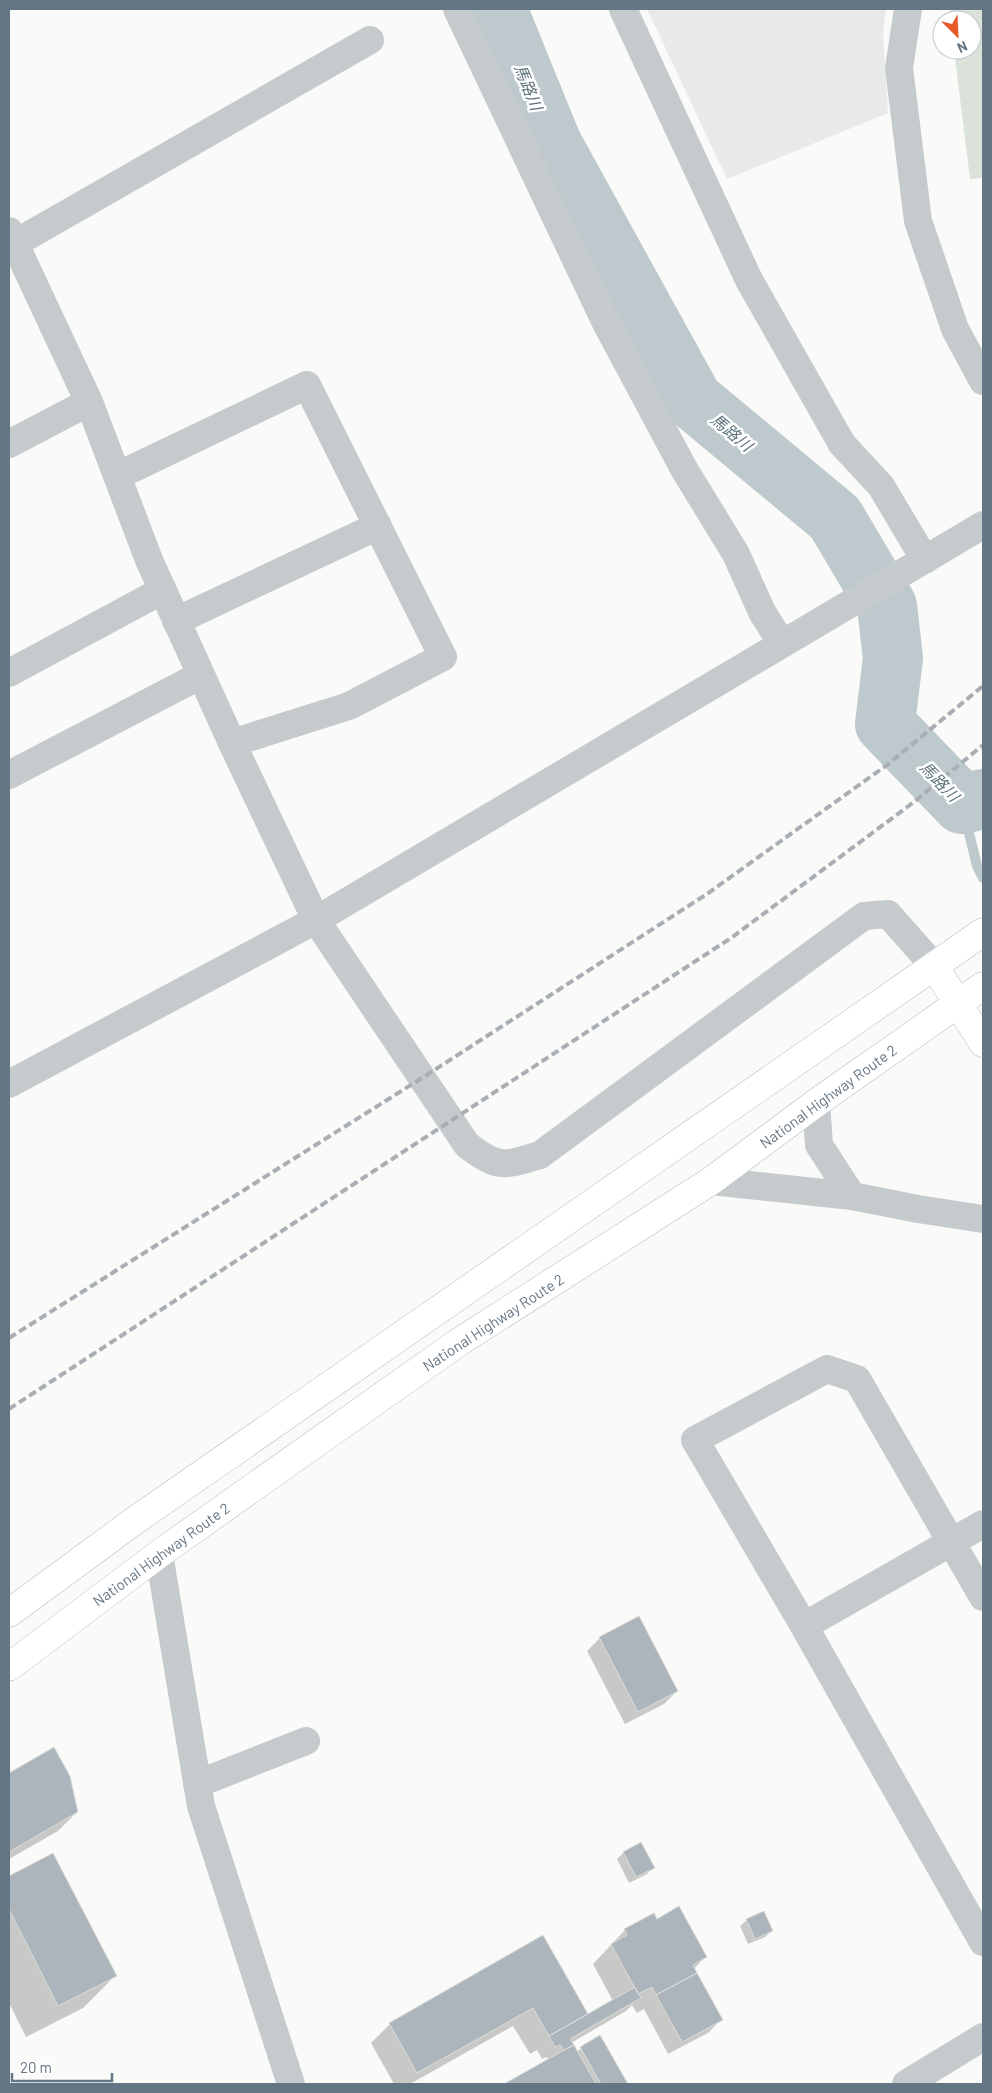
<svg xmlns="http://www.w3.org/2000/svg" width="992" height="2093" font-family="Barlow,'Noto Sans JP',sans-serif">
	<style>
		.built { fill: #e8e9e9 }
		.green { fill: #dbe2d9 }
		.shadow { fill: #0003 }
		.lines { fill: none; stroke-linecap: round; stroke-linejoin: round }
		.stream { stroke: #bec9cd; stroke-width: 10 }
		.river { stroke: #bec9cd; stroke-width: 60 }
		.building { fill: #acb5bb; stroke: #dcdcda }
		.major-casing { stroke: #b9bdc1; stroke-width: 29 }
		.highway-casing { stroke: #b8bcc0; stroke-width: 29 }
		.minor { stroke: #c5cacd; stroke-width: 28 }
		.major { stroke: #fff; stroke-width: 28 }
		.highway { stroke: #fff; stroke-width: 28 }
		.rail { stroke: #a8aeb4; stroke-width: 4; stroke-dasharray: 8 4; stroke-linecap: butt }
		.labels { text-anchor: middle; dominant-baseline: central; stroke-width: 5; stroke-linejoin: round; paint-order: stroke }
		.street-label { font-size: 15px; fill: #647583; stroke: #fff }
		.water-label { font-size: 16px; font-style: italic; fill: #5f747d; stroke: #fff }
	</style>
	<rect width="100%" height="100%" fill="#fafaf8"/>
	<!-- built -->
	<path class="built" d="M647 9H886L883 33 888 113 727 179Z"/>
	<!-- green -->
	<path class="green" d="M949 9H983V178L970 179 954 50H972V20H951Z"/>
	<!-- shadow -->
	<path class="shadow" d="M600 1638 677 1691 664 1704 625 1724 587 1651Z
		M53 1749 77 1812 58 1831 9 1859V1774Z
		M641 1844 653 1867 647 1874 629 1883 617 1859 623 1853Z
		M53 1855 115 1976 83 2008 26 2037 9 2003V1877Z
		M747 1920 772 1931 765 1937 748 1944 740 1926Z
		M656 1921 705 1957 694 1969 721 2020 708 2033 668 2054 644 2009 637 2013 632 2005 626 2011 571 2043 576 2052 600 2037 627 2084H506L548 2060 547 2057 542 2059 537 2050 530 2054 513 2026 410 2084H394L371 2043 390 2024 543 1937 587 2016 613 2001 593 1964 625 1930Z"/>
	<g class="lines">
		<!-- stream -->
		<path class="stream" d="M962 804 977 866 983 878"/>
		<!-- river -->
		<path class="river" d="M497 9 552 144 693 400 835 518 887 606 893 658 885 724 962 804 983 799"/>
	</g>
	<!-- building -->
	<path class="building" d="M639 1616 678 1691 638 1712 599 1637Z
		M54 1747 70 1776 78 1812 9 1852V1773Z
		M641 1842 655 1868 636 1877 623 1852Z
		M53 1853 117 1976 58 2006 9 1909V1876Z
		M679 1906 707 1957 693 1965 697 1973 656 1995 652 1987 638 1994 611 1944 627 1935 624 1929 654 1913 657 1919Z
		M764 1911 773 1931 755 1939 746 1919Z
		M543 1935 588 2014 549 2036 533 2008 417 2073 389 2023Z
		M697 1973 723 2020 682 2042 656 1995Z
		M635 1987 641 1998 570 2039 574 2045 564 2050 560 2045 555 2047 549 2036Z
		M600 2035 628 2084H601L580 2047Z
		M574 2045 596 2084H504L564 2050Z"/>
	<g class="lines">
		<defs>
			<path id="major" d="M934 966 983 1043"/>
			<path id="highway" d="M9 1613 137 1519 983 932
				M9 1667 159 1554 459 1342 711 1181 816 1103 983 986"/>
		</defs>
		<!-- major casing -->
		<use href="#major" class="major-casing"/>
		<!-- highway casing -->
		<use href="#highway" class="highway-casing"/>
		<!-- minor -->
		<path class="minor" d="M457 9 606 323 684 469 736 554 762 612 782 644
			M623 9 749 280 842 444 881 486 925 560
			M908 9 899 68 918 221 955 329 983 381
			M9 231 89 402 149 560 232 743 316 920 467 1145C499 1169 503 1166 540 1155L864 916 888 914 934 966
			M14 244 370 40
			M9 444 89 402
			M117 476 307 385 443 657 349 706 232 743
			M176 621 378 526
			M9 673 163 590
			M9 775 201 675
			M9 1084 316 920 983 525
			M816 1103 819 1145 852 1196 918 1209 983 1219
			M711 1181 852 1196
			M983 1524 804 1626 983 1942
			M159 1554 201 1806 291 2084
			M804 1626 695 1440 827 1369 857 1379 983 1597
			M197 1784 306 1741
			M906 2084 983 2037"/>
		<!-- major -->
		<use href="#major" class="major"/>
		<!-- highway -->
		<use href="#highway" class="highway"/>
		<!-- rail -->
		<path class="rail" d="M9 1338 422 1078 707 894 887 765 983 686
			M9 1409 731 938 914 802 983 745"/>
	</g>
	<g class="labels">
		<!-- street labels -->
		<g class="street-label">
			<text transform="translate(828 1096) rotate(-36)">National Highway Route 2</text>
			<text transform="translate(493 1322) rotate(-33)">National Highway Route 2</text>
			<text transform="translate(161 1554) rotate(-36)">National Highway Route 2</text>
		</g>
		<!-- water labels -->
		<g class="water-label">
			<text transform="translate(529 87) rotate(68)">馬路川</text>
			<text transform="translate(732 432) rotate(40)">馬路川</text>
			<text transform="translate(940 781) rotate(46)">馬路川</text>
		</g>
	</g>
	<!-- border -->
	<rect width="992" height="2093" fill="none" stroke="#647583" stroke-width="20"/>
	<!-- north arrow -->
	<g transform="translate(957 35) rotate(156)"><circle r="24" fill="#ffffff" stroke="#c1c8cd"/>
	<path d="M0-4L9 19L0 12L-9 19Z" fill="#e75a2a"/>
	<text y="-8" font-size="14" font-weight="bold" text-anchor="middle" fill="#647583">N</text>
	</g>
	<!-- scale -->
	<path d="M12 2073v8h100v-8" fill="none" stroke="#647583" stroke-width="2.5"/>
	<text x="20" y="2073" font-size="15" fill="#647583" stroke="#ffffff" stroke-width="4" paint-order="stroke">20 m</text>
</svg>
